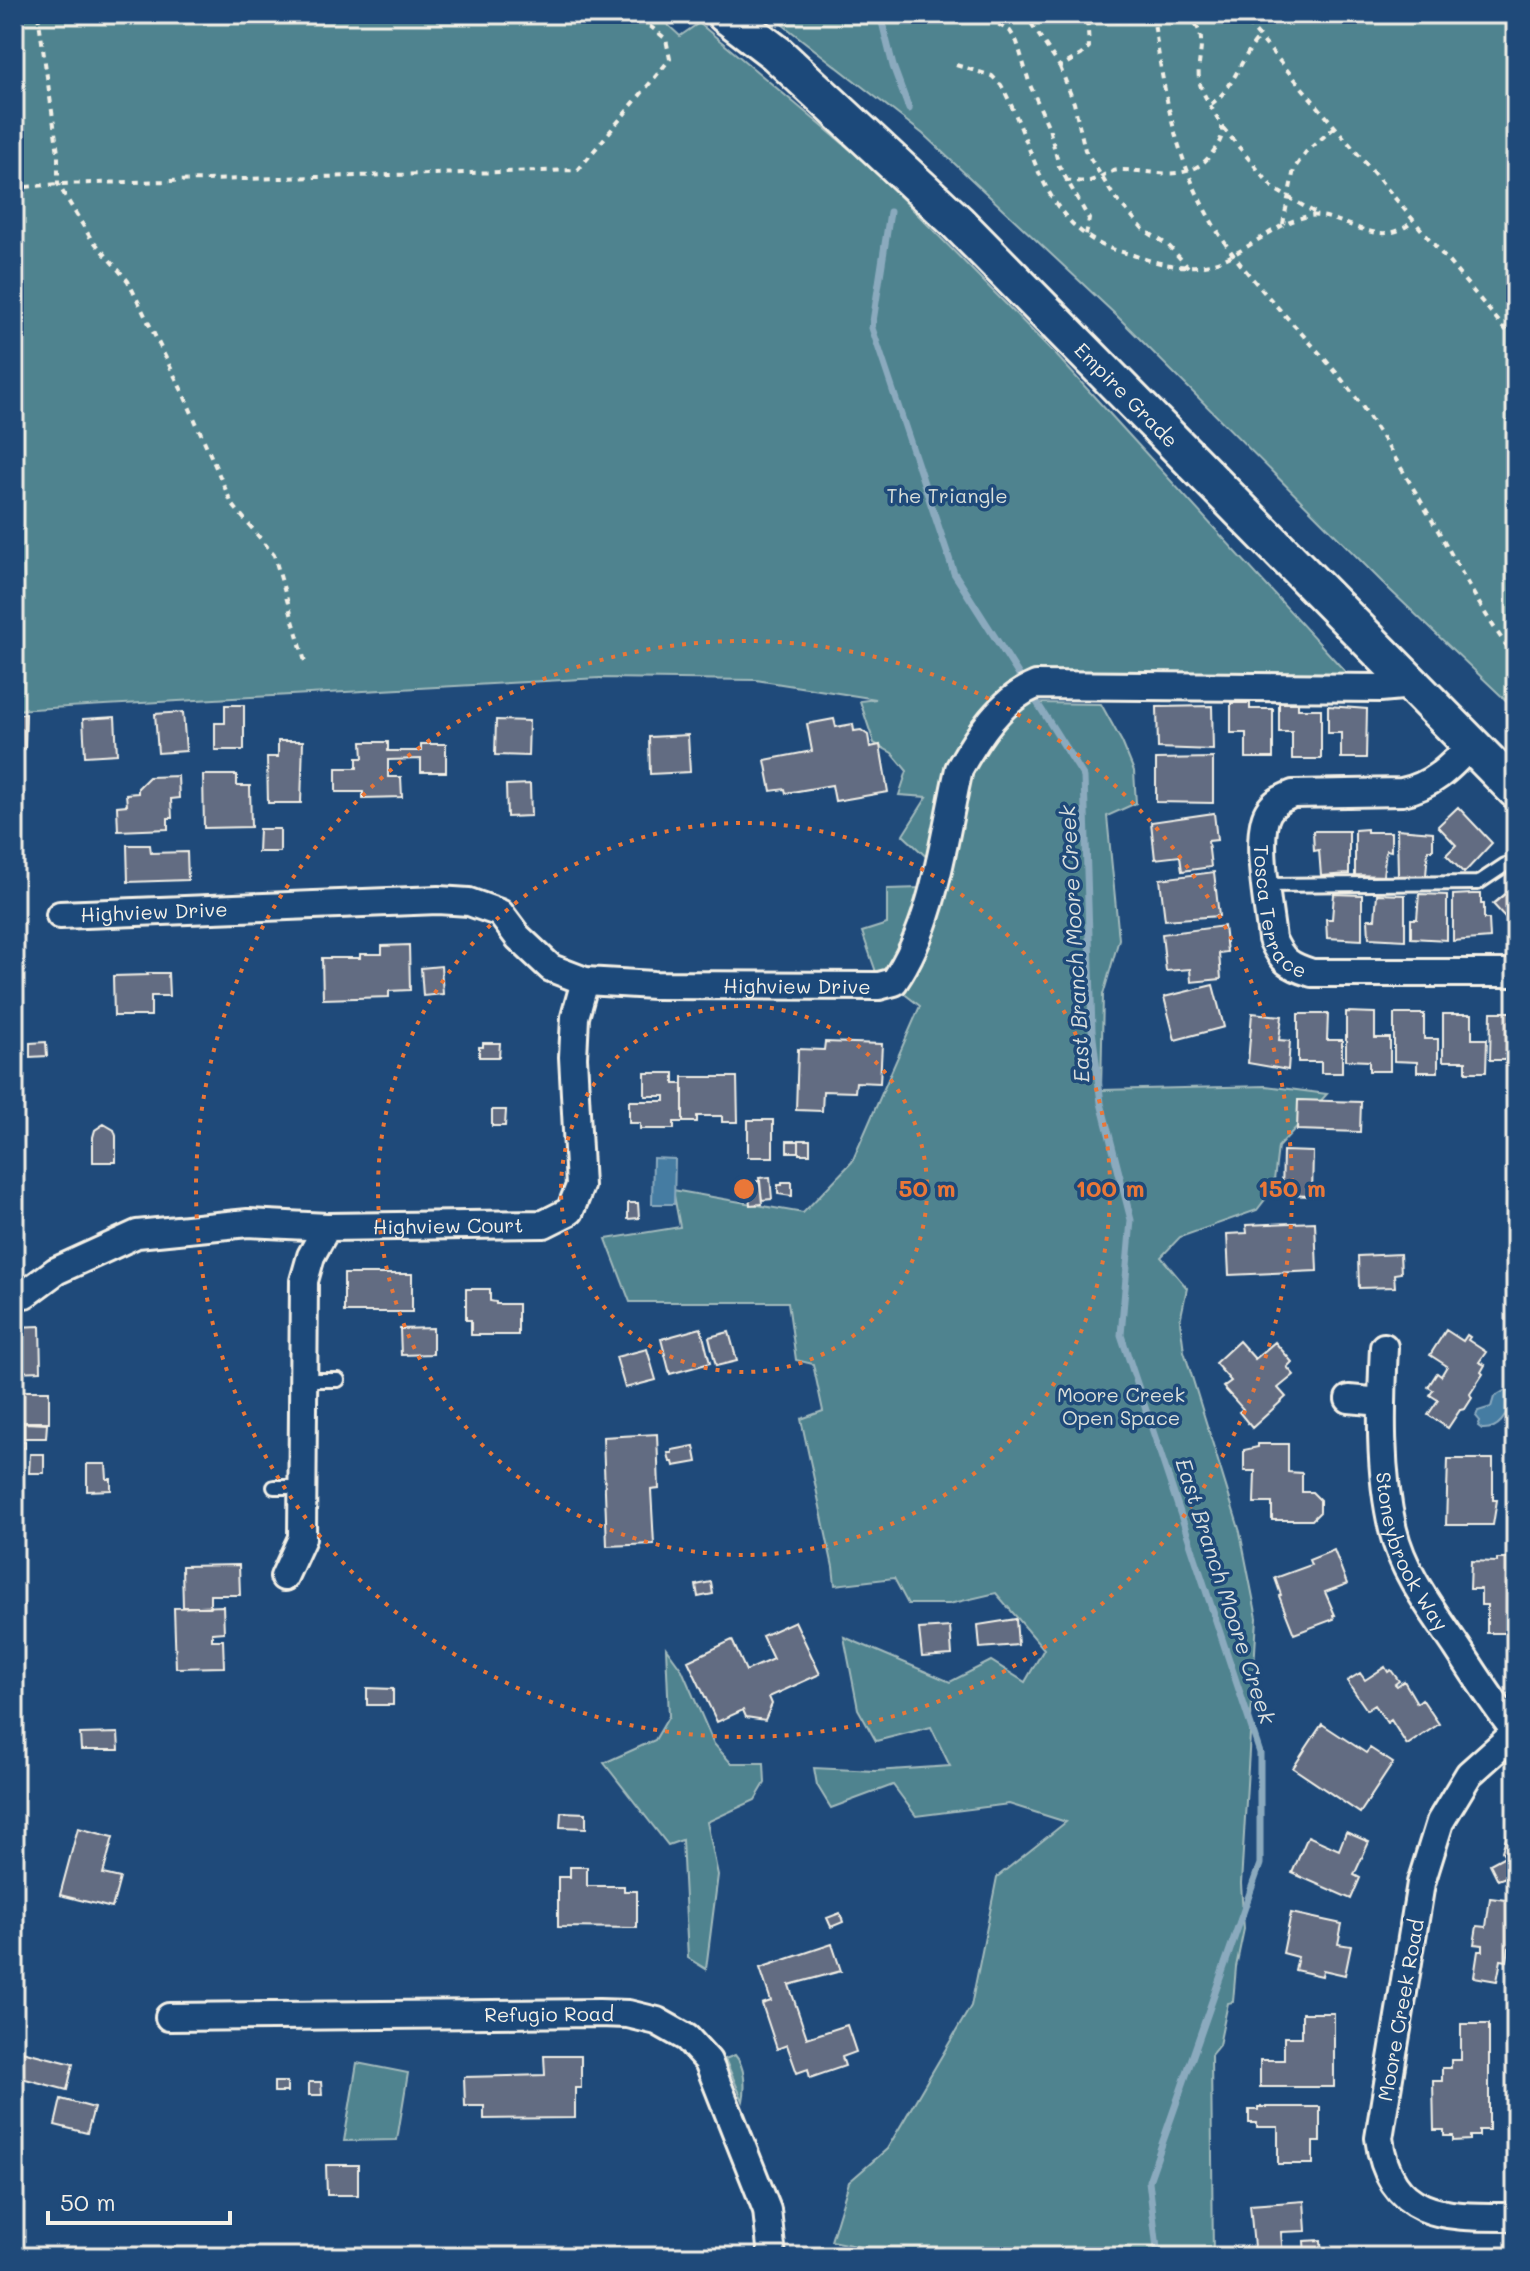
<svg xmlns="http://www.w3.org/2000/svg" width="1530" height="2271" font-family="Mali,sans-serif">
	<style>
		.green { fill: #4f838f; stroke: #a2babc; stroke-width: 2 }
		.water { fill: #457ba2; stroke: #8baabe; stroke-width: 2 }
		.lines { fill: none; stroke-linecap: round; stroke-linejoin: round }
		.stream { stroke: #8baabe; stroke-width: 7 }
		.building { fill: #626c82; stroke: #f4f1e8; stroke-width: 2 }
		.service-casing { stroke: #f4f1e8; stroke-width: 18 }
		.minor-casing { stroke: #f4f1e8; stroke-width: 32 }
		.secondary-casing { stroke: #f4f1e8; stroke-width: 42 }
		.path { stroke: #f4f1e8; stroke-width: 4; stroke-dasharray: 6 6; stroke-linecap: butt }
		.service { stroke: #1f4a7a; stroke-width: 12 }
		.minor { stroke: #1f4a7a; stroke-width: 26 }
		.secondary { stroke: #1f4a7a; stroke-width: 36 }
		.ring { fill: none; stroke: #ea7738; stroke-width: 4; stroke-dasharray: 4 8 }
		.labels { text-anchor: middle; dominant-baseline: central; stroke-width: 7; stroke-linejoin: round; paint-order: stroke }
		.street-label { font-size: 20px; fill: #f4f1e8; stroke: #1f4a7a }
		.park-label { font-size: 20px; fill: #dbe0db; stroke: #1f4a7a }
		.water-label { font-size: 22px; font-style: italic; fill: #dadfde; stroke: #1f4a7a }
		.centre { fill: #ea7738; stroke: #1f4a7a; stroke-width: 4 }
		.ring-label { font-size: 24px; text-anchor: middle; font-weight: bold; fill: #ea7738; stroke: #1f4a7a; stroke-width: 7; stroke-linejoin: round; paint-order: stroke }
	</style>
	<rect width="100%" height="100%" fill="#1f4a7a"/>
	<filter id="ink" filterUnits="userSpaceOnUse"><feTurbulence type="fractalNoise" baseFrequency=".0125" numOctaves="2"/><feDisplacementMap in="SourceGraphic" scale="16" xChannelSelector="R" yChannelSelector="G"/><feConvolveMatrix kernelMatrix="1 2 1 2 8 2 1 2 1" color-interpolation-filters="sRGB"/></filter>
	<g filter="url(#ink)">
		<!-- green -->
		<path class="green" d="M14 14H656L680 36 699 23 871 167 1057 356 1352 679 1034 671 1038 703 1101 704 1122 742 1134 771 1136 803 1107 816 1119 939 1103 995 1101 1090 1266 1086 1327 1094 1278 1147 1273 1189 1257 1210 1180 1237 1161 1257 1187 1288 1180 1321 1184 1351 1240 1532 1257 1618 1241 1884 1244 1929 1236 1967 1233 2002 1228 2003 1219 2045 1211 2055 1213 2257H911L831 2241 849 2182 887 2149 971 2006 997 1877 1066 1822 1009 1804 916 1816 893 1785 831 1808 817 1785 814 1768 875 1771 950 1766 931 1727 876 1741 858 1709 844 1637 950 1682 991 1661 1025 1682 1044 1649 996 1593 949 1604H908L894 1578 835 1585 833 1567 801 1419 823 1411 813 1364 796 1360 788 1302H630L606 1239 680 1227 673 1190 803 1213 852 1162 920 1006 876 972 862 932 887 924V889L921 888 934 864 903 835 927 797 899 795 907 771 892 753 874 743 860 701 876 699 756 680 600 678 14 710Z
			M769 14H1516V710L1390 590 1116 315 923 134Z
			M666 1648 682 1670 714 1744 731 1763H764L765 1783 755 1800 707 1822 718 1875 706 1969 688 1958 682 1840 668 1845 604 1763 655 1740 669 1716Z
			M735 2055C745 2066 746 2087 743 2101L725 2059Z
			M357 2063 408 2073 397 2140 344 2141Z"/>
		<!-- water -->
		<path class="water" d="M653 1158 675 1159 674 1204H652Z
			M1504 1391H1509L1511 1397C1508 1414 1501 1430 1482 1429L1478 1426 1480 1421 1476 1416 1478 1411 1491 1407 1494 1397Z"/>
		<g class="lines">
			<!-- stream -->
			<path class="stream" d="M880 14 893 66 909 109
				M890 212 872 328 954 573 1024 683
				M1031 693 1084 777 1092 1030 1101 1103 1131 1220 1121 1335 1260 1753V1864L1149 2181 1158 2257"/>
		</g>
		<!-- building -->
		<path class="building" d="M1231 703H1250V709H1273V758H1246V733H1231Z
			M1279 703H1298V709H1321V759H1292V732H1279Z
			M225 705H244V750H215V723H225Z
			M1212 706 1213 750 1158 748 1157 707Z
			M1328 706 1367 709 1366 758H1341V733H1328Z
			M183 712 186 751 158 753 155 714Z
			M14 714H26L25 749 14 748Z
			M115 717 117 754 85 756 83 719Z
			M834 719 836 727 853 724 854 731 861 730 868 735 870 747 880 745 888 792 835 801 832 785 786 793 785 789 771 791 765 760 812 751 807 724Z
			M496 720 529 721 528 756 495 755Z
			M688 735 690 772 650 774 649 737Z
			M278 741H303L301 803H268L267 757H278Z
			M362 742H388V751H421V744H446V772H421V759L388 760V777H401L402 797 363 798V792H336V768H357V758H363Z
			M1213 758V803L1156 802V759Z
			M203 775H237V786H250L251 827 204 828Z
			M178 776 179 798 171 799 172 818H168V829L118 831 117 806 127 805 126 794 138 793V788L149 777Z
			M530 784 531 816 507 817 506 785Z
			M1458 807 1492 843 1464 873 1446 855 1456 845 1438 826Z
			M1214 813 1217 840 1208 841 1211 867 1182 871 1180 856 1155 859 1151 822Z
			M259 829H280V852H258Z
			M1367 829V832H1391V851L1386 850 1383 876 1355 875V830Z
			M1397 829 1433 832V850H1428L1426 876H1398Z
			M1313 831H1349V874L1321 876 1319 850 1314 851Z
			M127 845H150L151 853 187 852 188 880 128 882Z
			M1214 872 1219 916 1165 920 1160 879Z
			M1516 885V929L1493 904Z
			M1334 894 1362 895V940L1327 938 1326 919H1332Z
			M1377 894 1405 895V940L1369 938 1368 919H1375Z
			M1419 894 1447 895V940L1411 938V919H1417Z
			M1472 894H1481V904H1484V919H1489L1490 938 1453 941V895Z
			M1224 926 1227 952 1219 953 1221 979 1191 982 1190 969 1166 971 1162 934Z
			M409 945 410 990 389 991V997L323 999 322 958H360V954H382V946Z
			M441 966 443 994 423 996 421 968Z
			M147 973H168L169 996H151V1016H114L113 976 148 975Z
			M1213 985 1224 1027 1175 1040 1164 997Z
			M1346 1012 1375 1013V1038H1390V1071H1369V1061L1346 1060Z
			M1491 1012H1516V1070H1513V1060H1490Z
			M1252 1013 1282 1016 1279 1040 1290 1041 1288 1070 1248 1063Z
			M1298 1014H1328L1327 1040H1342V1073H1321V1062H1298Z
			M1394 1014H1424V1039H1438V1072H1417V1062L1394 1061Z
			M1443 1014H1472V1039H1487L1486 1072H1466V1061H1443Z
			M46 1042 47 1056 30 1057V1043Z
			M825 1042 882 1044 880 1083 856 1082 855 1092 823 1091 822 1111 796 1110 798 1049 824 1050Z
			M483 1043H500L499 1057H479V1047H483Z
			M645 1073H674V1084H683V1122H674V1129H640V1123H629V1101H665V1096H645Z
			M683 1077H737L738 1122H722V1116H697V1122H683Z
			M1298 1100 1361 1102 1360 1132 1297 1130Z
			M492 1110H506L505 1126H492Z
			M748 1120H773V1157H748Z
			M104 1124 114 1130 116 1136V1162H93V1137L95 1130Z
			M799 1140H810V1154H799Z
			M787 1141H799V1152H787Z
			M1283 1151 1313 1152 1312 1196 1282 1195Z
			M770 1177 772 1199 762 1200 759 1178Z
			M760 1181 762 1204 750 1205 748 1182Z
			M782 1182H792V1196L778 1194V1185H782Z
			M628 1203H638L639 1218 628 1219Z
			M1315 1222 1317 1271 1229 1275 1227 1234 1247 1233 1246 1225Z
			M1400 1254 1401 1273 1394 1274 1395 1287 1359 1288 1358 1256Z
			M344 1274H412V1312H344Z
			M466 1289H490V1301L496 1302V1304H518V1335H471V1320H466Z
			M40 1326 41 1371 14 1372V1327Z
			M433 1328V1354L401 1355 400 1329Z
			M701 1328 710 1363 670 1374 661 1339Z
			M1446 1330 1463 1341 1467 1335 1470 1337 1468 1340 1486 1352 1479 1362 1485 1365 1481 1372 1483 1374 1470 1394 1472 1398 1465 1409 1460 1410 1448 1428 1428 1415 1438 1400 1430 1395 1433 1390 1428 1387 1437 1373 1441 1376 1447 1366 1430 1355Z
			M729 1332 737 1361 716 1366 709 1337Z
			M1239 1341 1255 1359 1275 1342 1292 1362 1287 1367 1294 1375 1278 1388 1286 1397 1252 1428 1239 1412 1243 1409 1223 1387 1231 1381 1215 1363Z
			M647 1349 656 1380 625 1388 616 1357Z
			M22 1391H49V1422H22Z
			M24 1423 47 1424 46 1438H24Z
			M657 1434 659 1489 651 1490 654 1544 607 1546 603 1437Z
			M14 1441H25V1448H14Z
			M1258 1444H1288V1472L1302 1473V1492H1312L1320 1500V1512L1312 1520H1272V1503H1254L1255 1471H1244V1450L1258 1447Z
			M694 1446 697 1462 674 1466 673 1462H670L668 1453H672V1450Z
			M30 1454H44V1473H29Z
			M1448 1459H1493V1500H1497L1493 1525H1446Z
			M87 1464H106L107 1479H111V1490L87 1491Z
			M1334 1550 1347 1584 1325 1592 1335 1615H1333L1334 1619 1294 1634 1279 1596 1281 1595 1275 1578 1311 1565 1309 1560Z
			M1497 1559H1516V1636L1508 1633H1487V1605H1481V1589H1470L1471 1561 1497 1562Z
			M239 1565 240 1595H210V1607H183L182 1566Z
			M711 1582 713 1594 698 1597 696 1585Z
			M223 1606 224 1632 212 1633V1640H223L224 1667 176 1668 174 1608Z
			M1016 1619 1018 1645 980 1648 978 1625Z
			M795 1621 820 1674 769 1697 772 1704 765 1720 746 1717 743 1710 717 1722 688 1661 732 1640 746 1671 773 1659 762 1636Z
			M950 1627 952 1655 922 1657 919 1629Z
			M1385 1667 1388 1672 1391 1670 1399 1681 1395 1684 1397 1686 1404 1681 1417 1703 1422 1699 1439 1724 1407 1745 1391 1720 1387 1723 1375 1705 1367 1710 1347 1681 1360 1673 1365 1680Z
			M367 1688 393 1689V1705H367Z
			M1322 1724 1366 1753 1370 1748 1393 1763 1360 1813 1293 1768Z
			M118 1733 119 1750H81L80 1734Z
			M561 1812 586 1813V1828L560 1827Z
			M78 1828 113 1837 103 1874 120 1878 112 1908 60 1895Z
			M1346 1832 1369 1842 1354 1875 1360 1878 1351 1899 1292 1873 1308 1836 1339 1850Z
			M1507 1835 1516 1838V1873L1498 1880 1490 1864 1505 1856 1502 1851Z
			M570 1867H587V1886H624V1891H637V1928L558 1927V1877H570Z
			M1490 1898 1515 1901 1511 1927 1516 1928V1949L1509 1948 1507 1961 1501 1960 1497 1981 1474 1977 1478 1951H1483V1945L1474 1944 1477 1926 1486 1927Z
			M840 1913 843 1922 831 1927 827 1918Z
			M1291 1913 1342 1924 1338 1944 1351 1946 1345 1975 1323 1970 1322 1976 1295 1970 1298 1957 1283 1953Z
			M832 1944 841 1971 789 1985 807 2038 847 2025 856 2052 842 2057 845 2066 810 2078 808 2069 797 2073 787 2045 777 2049 762 2004 771 2001 760 1968Z
			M1302 2013H1334V2087H1260V2060H1284V2037H1302Z
			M1461 2024H1489V2130H1479V2136H1470V2140L1453 2141V2136H1444V2130H1434L1433 2081H1442V2068H1451V2060H1461Z
			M1513 2030H1516V2104H1513Z
			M14 2049 73 2064 67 2090 14 2076Z
			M544 2056H581V2088H575V2118L484 2119V2106H465L464 2077 545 2075Z
			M274 2082H287V2092H274Z
			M309 2082H321L322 2095H309Z
			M61 2099 94 2108 87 2133 55 2125Z
			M1258 2107H1320V2142H1313V2164H1278V2127H1257V2123H1249V2110H1258Z
			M326 2165H358V2195H327Z
			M1304 2201 1306 2231 1281 2232 1283 2256 1305 2255 1304 2241 1321 2240 1322 2257H1245V2248L1254 2247 1250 2205Z"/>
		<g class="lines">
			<defs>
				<path id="service" d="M1266 885 1478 883 1505 865
					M304 1380H338
					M274 1487H302"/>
				<g id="minor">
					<path id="s1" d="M1472 744C1451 766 1433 786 1402 792L1293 794C1283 798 1274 802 1268 812 1254 836 1269 910 1272 939 1282 961 1289 966 1312 973H1516"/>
					<path id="s2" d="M60 915 438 900 469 902 500 913 518 937 551 968 585 981 654 985 879 986 894 982C935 922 943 840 959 769 977 737 1001 699 1036 685L1380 688 1413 685"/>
					<path d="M25 1294 56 1271 137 1234 248 1223 327 1227"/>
					<path id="s3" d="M1384 1347C1381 1407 1379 1471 1393 1530 1403 1573 1433 1611 1457 1647 1476 1676 1494 1705 1516 1732"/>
					<path d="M1349 1399 1382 1402"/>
					<path id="s4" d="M284 1577 302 1538 304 1281 311 1256 327 1227 544 1224 570 1211 580 1186 573 1057 575 1017 585 981"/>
					<path d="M1516 1732 1469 1774 1440 1822 1421 1883 1379 2138C1390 2221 1448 2217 1516 2217"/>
					<path id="s5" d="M169 2017 599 2013 628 2014 657 2021 687 2038 708 2061 767 2210 772 2257"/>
				</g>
				<g id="secondary">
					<path id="s6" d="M725 14 776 53 957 222 1516 790"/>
				</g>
			</defs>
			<!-- service casing -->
			<use href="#service" class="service-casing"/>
			<!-- minor casing -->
			<use href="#minor" class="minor-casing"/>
			<!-- secondary casing -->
			<use href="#secondary" class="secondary-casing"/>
			<!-- path -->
			<path class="path" d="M38 14 58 153V184L90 237 128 281 184 395 232 504 274 555 306 665
				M1007 14 992 21 1010 31 1017 42 1030 85 1049 128 1059 166 1089 219 1086 235
				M1025 14 1060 67 1081 55 1089 47 1087 14
				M1153 14C1164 100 1179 181 1232 253 1275 311 1332 358 1371 420 1395 457 1418 496 1440 534 1464 576 1486 620 1516 658
				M1240 14 1516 342
				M1031 21H1129L1147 14
				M956 65 992 76 1001 85C1033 141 1039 215 1104 246 1113 250 1123 252 1133 255 1159 264 1183 270 1210 264 1241 257 1275 222 1309 216 1340 211 1379 253 1413 221
				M1060 67 1074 103 1085 150 1113 195 1144 230 1168 245 1188 267
				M1211 104C1235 88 1240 57 1260 37
				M1223 128 1274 189 1319 215
				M1065 180C1074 181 1082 182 1090 181 1101 178 1108 171 1119 170 1156 170 1191 186 1215 149 1220 142 1223 136 1222 126 1215 113 1206 100 1201 87 1191 60 1218 30 1180 14
				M14 188 58 184 578 170 670 59 666 39 635 14
				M1283 224 1294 169 1306 152 1335 127"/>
			<!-- service -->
			<use href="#service" class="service"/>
			<!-- minor -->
			<use href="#minor" class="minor"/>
			<!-- secondary -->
			<use href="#secondary" class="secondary"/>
		</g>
	</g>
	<!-- distance rings -->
	<g class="ring">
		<circle cx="744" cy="1189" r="183"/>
		<circle cx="744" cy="1189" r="366"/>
		<circle cx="744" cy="1189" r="548"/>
	</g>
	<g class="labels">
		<!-- street labels -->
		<g class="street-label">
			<text stroke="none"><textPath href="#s6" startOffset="554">Empire Grade</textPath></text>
			<text stroke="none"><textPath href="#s1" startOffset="332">Tosca Terrace</textPath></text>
			<text stroke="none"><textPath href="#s2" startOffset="94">Highview Drive</textPath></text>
			<text stroke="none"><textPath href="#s2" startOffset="766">Highview Drive</textPath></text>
			<text stroke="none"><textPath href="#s4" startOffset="480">Highview Court</textPath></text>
			<text stroke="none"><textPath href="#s3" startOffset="210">Stoneybrook Way</textPath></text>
			<text transform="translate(1400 2010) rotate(-80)">Moore Creek Road</text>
			<text stroke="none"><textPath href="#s5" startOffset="380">Refugio Road</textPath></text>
		</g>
		<!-- park labels -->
		<g class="park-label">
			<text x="947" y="495">The Triangle</text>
			<text x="1121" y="1394">Moore Creek<tspan x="1121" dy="23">Open Space</tspan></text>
		</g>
		<!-- water labels -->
		<g class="water-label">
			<text transform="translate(1074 944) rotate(-93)">East Branch Moore Creek</text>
			<text transform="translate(1226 1591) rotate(72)">East Branch Moore Creek</text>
		</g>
	</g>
	<circle cx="744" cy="1189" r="12" class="centre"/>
	<g class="ring-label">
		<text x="927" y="1197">50 m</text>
		<text x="1110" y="1197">100 m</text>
		<text x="1292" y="1197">150 m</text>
	</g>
	<!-- margin -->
	<rect width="1530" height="2271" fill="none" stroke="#1f4a7a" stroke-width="48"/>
	<rect x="24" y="24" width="1482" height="2223" fill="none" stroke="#f4f1e8" stroke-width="3" filter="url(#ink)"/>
	<!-- scale -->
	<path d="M48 2211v12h182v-12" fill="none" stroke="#f4f1e8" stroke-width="4"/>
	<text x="60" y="2211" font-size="24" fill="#f4f1e8" stroke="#1f4a7a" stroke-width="6" paint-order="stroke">50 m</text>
</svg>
